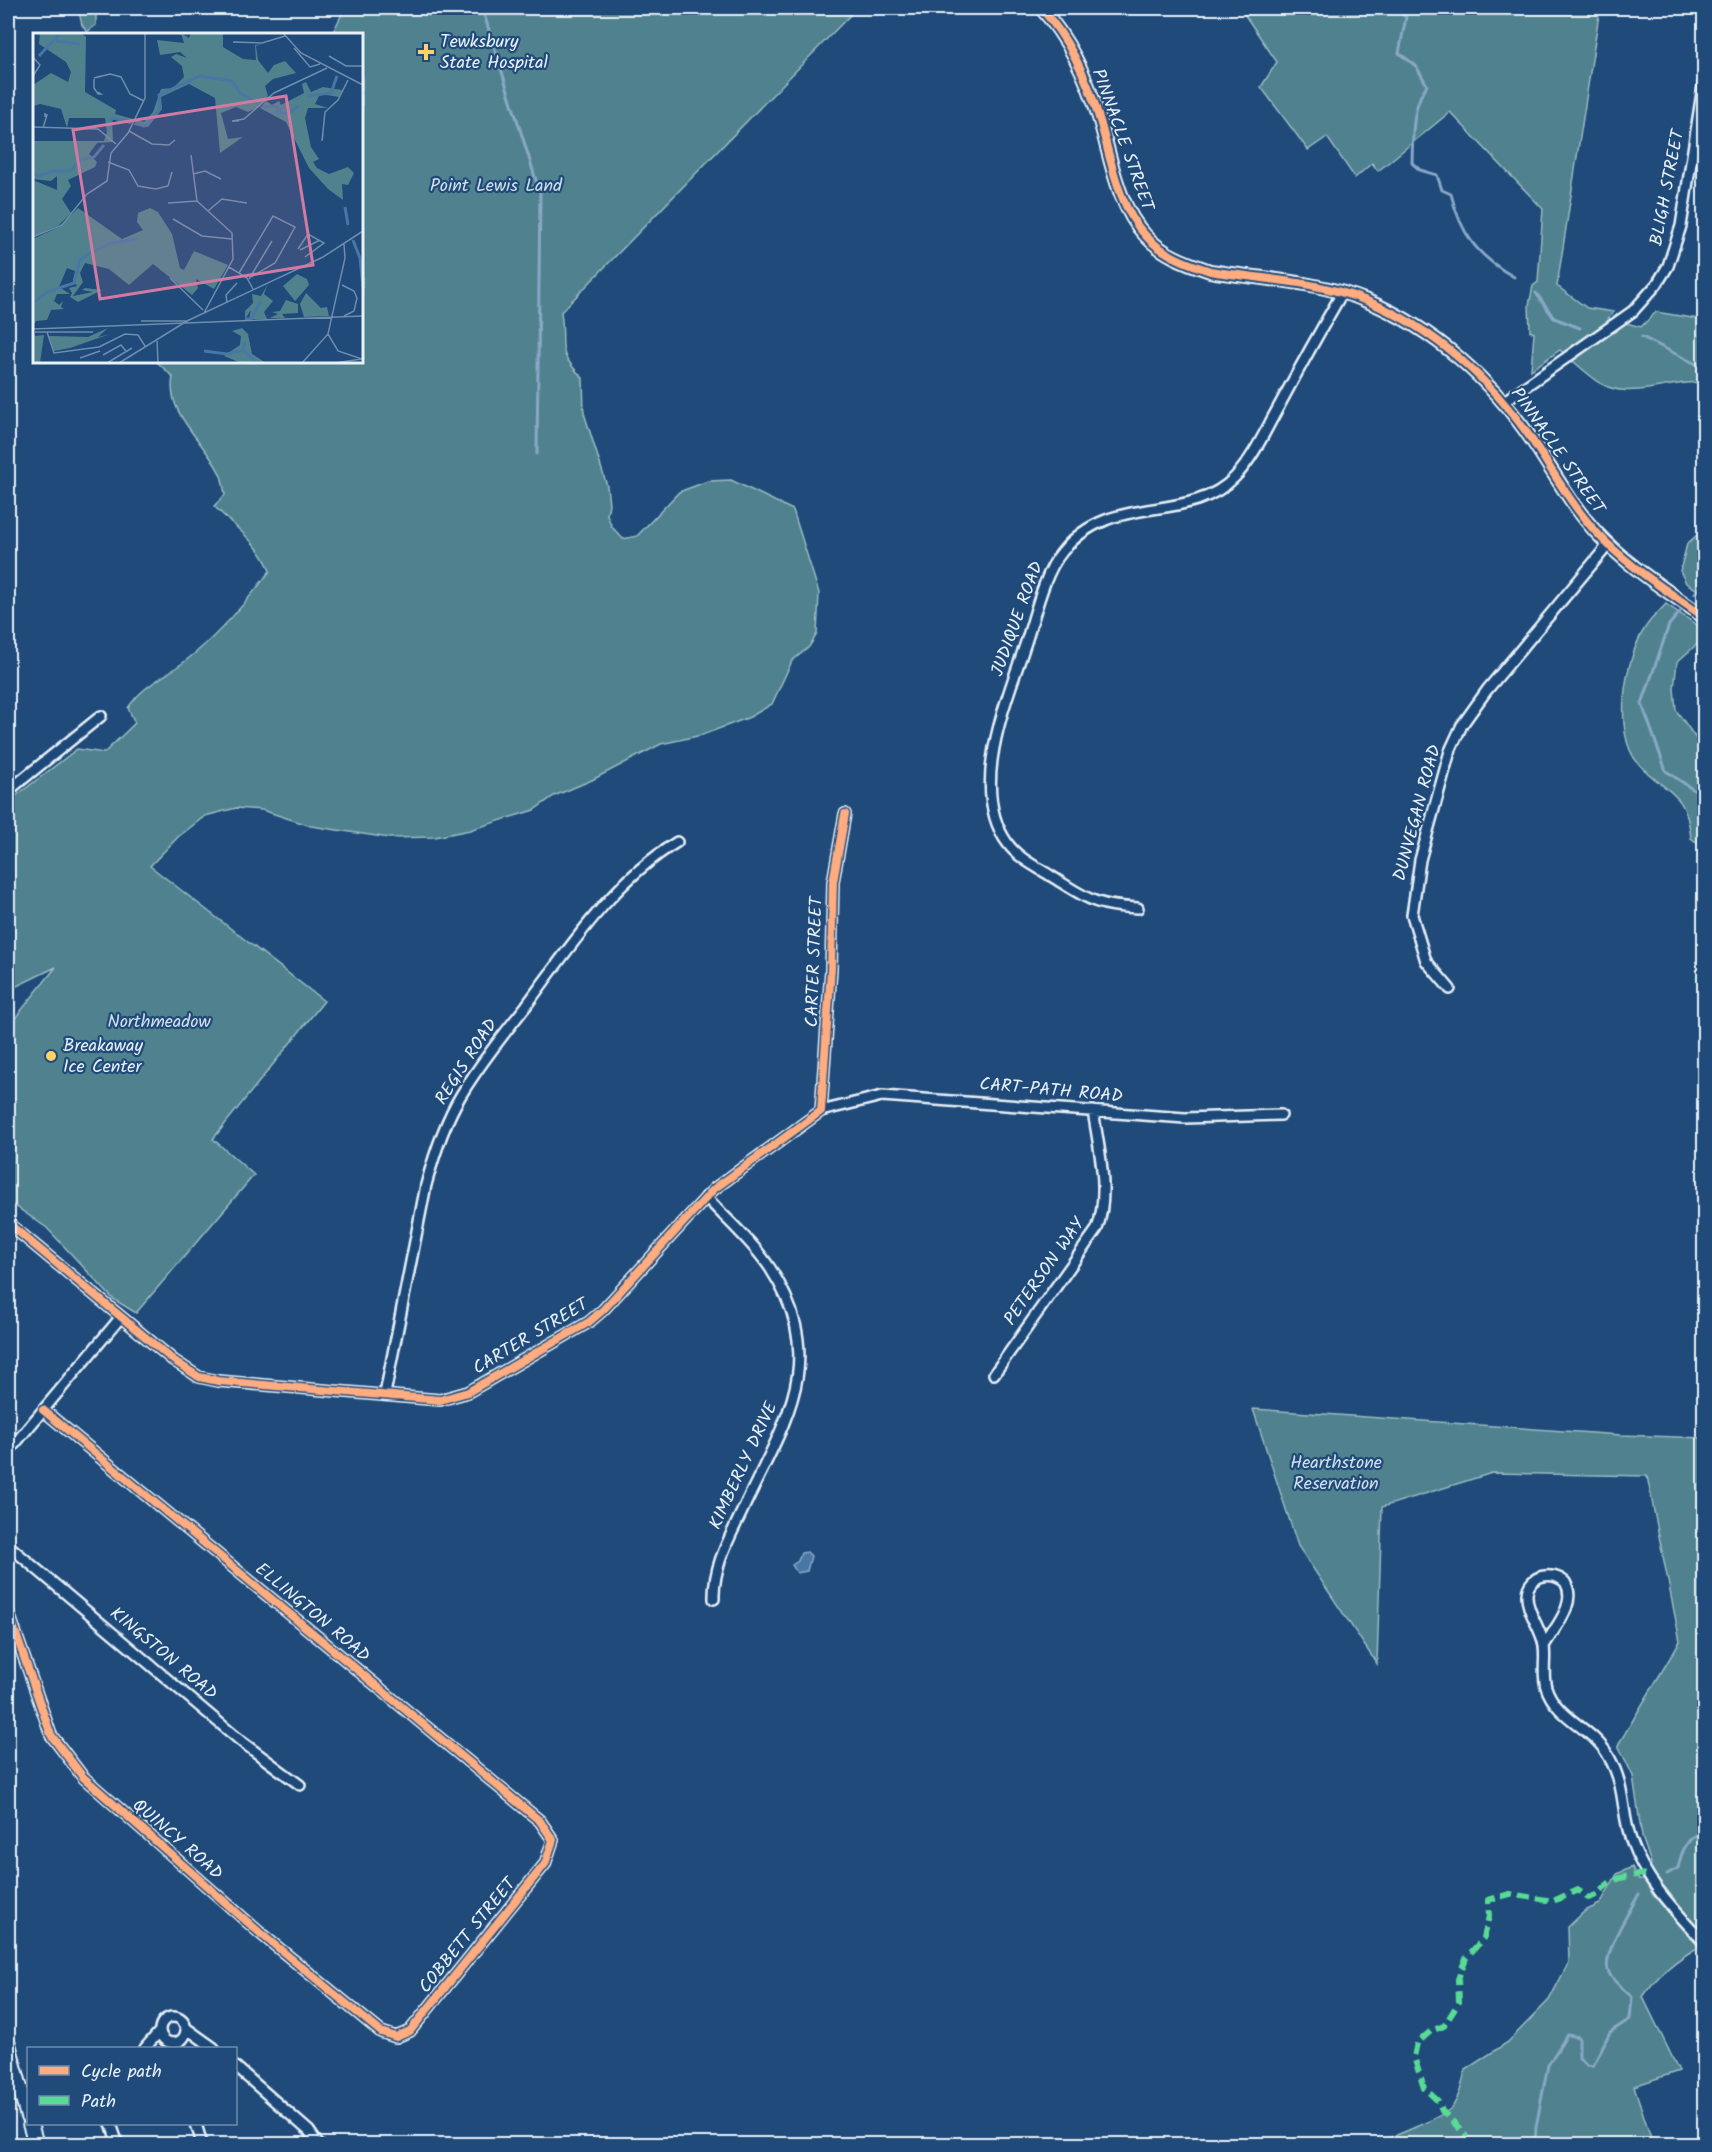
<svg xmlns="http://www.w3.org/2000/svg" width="1712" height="2152" font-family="Kalam,sans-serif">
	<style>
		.green { fill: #50828e; stroke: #9cbac3; stroke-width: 1.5 }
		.water { fill: #4977a5; stroke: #89a8c6; stroke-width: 1.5 }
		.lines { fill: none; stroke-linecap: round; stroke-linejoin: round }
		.stream { stroke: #89a8c6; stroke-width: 3 }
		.minor-casing { stroke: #e8f1f8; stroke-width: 14 }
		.tertiary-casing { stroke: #e8f1f8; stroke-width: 16 }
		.secondary-casing { stroke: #e8f1f8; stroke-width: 18 }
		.minor { stroke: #1f4a7a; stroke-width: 9 }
		.tertiary { stroke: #1f4a7a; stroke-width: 12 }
		.secondary { stroke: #1f4a7a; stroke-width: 14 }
		.quiet { stroke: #5adb95; stroke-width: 6; stroke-dasharray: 12 6; stroke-linecap: butt }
		.cycleway-casing { stroke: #1f4a7a; stroke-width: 11 }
		.cycleway { stroke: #ffac80; stroke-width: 8 }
		.poi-dot { fill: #ffd166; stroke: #1f4a7a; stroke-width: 2 }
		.labels { text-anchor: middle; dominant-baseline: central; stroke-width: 4.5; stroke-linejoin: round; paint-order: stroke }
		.poi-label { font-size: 18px; fill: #e8f1f8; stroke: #1f4a7a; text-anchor: start }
		.street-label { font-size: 18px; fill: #e8f1f8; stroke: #1f4a7a }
		.park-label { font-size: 18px; fill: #d1e0e8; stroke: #1f4a7a }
		.inset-river { fill: none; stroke: #4977a5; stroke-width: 3 }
		.inset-road { fill: none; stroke: #6f8dac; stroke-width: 1.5 }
		.view { fill: #d37aa2; fill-opacity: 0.15; stroke: #d37aa2; stroke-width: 3 }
		.inset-edge { fill: none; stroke: #e8f1f8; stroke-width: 3 }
	</style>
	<rect width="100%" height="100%" fill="#1f4a7a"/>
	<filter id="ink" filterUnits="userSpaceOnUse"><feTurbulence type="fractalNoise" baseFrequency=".0167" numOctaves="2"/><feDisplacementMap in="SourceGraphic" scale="12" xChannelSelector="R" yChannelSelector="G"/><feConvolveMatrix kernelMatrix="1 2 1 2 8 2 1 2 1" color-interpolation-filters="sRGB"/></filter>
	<g filter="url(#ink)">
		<!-- green -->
		<path class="green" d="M78 8H96V25L87 32 82 25Z
			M345 8H857L561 312C567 348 553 348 583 378L584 413 607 486 609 504 607 515 612 527 623 539 637 536 679 492 708 481 731 480 793 510 819 593 817 634 809 647 792 661 772 704 750 717 702 735 661 744 592 780 554 796 534 810 470 830 435 837 389 838 311 826 262 810 236 808 205 816 178 837 150 866 324 1001 213 1139 254 1175 136 1313 113 1299 47 1228 8 1201V1027L56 967 17 986 8 985V802L77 749 104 753 135 723 128 708C143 685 163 678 184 662 218 636 245 604 270 571 261 544 233 526 214 506L225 495C224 489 223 482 221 476 208 444 165 415 173 377L157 362H362V34H332Z
			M1240 8H1600L1557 286 1587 308 1614 312 1608 318 1641 327 1656 312 1704 320V383C1675 379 1636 398 1608 387 1594 382 1573 360 1560 350L1531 370 1534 333 1530 331 1529 305 1533 286 1538 282 1543 209 1450 112 1378 171 1372 163 1355 178 1327 137 1308 150 1261 87 1277 62Z
			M1704 529V594L1686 583 1680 571 1687 544Z
			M1666 604 1704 630V638L1677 662 1674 688 1676 710 1704 750V848L1691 838C1686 788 1666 795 1638 763 1612 734 1625 658 1645 628 1650 619 1659 612 1666 604Z
			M1253 1409 1621 1435 1704 1438V1936L1650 1869 1651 1863 1642 1837 1633 1776 1618 1745 1680 1641 1647 1476 1492 1473 1382 1507 1377 1664 1298 1546Z
			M1632 1867 1639 1880H1644L1653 1895 1699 1947C1678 1958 1655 1977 1643 1997L1679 2071 1634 2086 1653 2144H1371C1384 2141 1448 2115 1453 2106 1460 2095 1463 2082 1465 2070L1508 2042 1549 2000 1569 1962 1568 1927 1585 1911 1600 1904 1617 1874Z"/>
		<!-- water -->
		<path class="water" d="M807 1552 811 1556 807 1571 797 1573 792 1565 798 1561 801 1553Z"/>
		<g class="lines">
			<!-- stream -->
			<path class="stream" d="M482 8 540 193 537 454
				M1394 8 1406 17 1399 53 1416 66 1427 85C1411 107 1413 136 1412 163L1420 170 1437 175 1442 190 1451 194C1461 234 1477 256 1514 277
				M1536 293 1554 318 1580 328
				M1642 337 1704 368
				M1695 593 1704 584
				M1680 612 1669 625 1642 704 1666 771 1704 797
				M1667 1874 1678 1868C1681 1852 1687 1836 1704 1831
				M1535 2144 1536 2127 1548 2065 1567 2035 1579 2037V2058L1587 2065 1593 2066 1610 2032 1630 2019 1632 1997C1625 1990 1613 1982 1609 1973 1600 1956 1630 1911 1639 1894"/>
			<defs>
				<path id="minor" d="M1503 402 1633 311 1657 284 1668 266 1681 226 1704 80
					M8 791 101 716
					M1138 908C1094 906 1088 899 1051 876 1037 867 1018 858 1008 844 968 790 1006 703 1024 648 1034 620 1043 574 1062 552 1111 490 1188 526 1235 477 1254 457 1265 431 1278 408 1299 369 1320 331 1342 293
					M1450 989 1426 961 1412 915 1420 860 1450 751 1462 725 1487 690 1609 544
					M821 1111 882 1096 1185 1118 1281 1115
					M706 1197C726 1219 753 1242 770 1268 829 1359 786 1419 745 1505 731 1536 713 1564 714 1599
					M8 1223 173 1360 199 1377 218 1381 440 1400 468 1392 589 1322 603 1310 714 1189 821 1111 831 969 833 882 845 814
					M994 1374 1097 1229C1110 1192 1099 1149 1093 1111
					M385 1394 426 1185C434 1155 444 1123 461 1095 480 1064 503 1035 526 1006 569 948 614 880 677 842
					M8 1452 121 1317
					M8 1545 242 1742 300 1785
					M8 1611 51 1735 83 1777 260 1933 381 2032 396 2037 410 2031 545 1864 553 1840 540 1821 43 1410
					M1544 1646C1555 1627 1578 1603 1565 1582 1552 1571 1529 1574 1527 1594 1526 1612 1542 1629 1544 1646 1546 1660 1542 1673 1546 1687 1556 1719 1594 1728 1609 1757 1626 1787 1621 1811 1631 1840 1645 1881 1676 1912 1704 1942
					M160 2030a13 13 0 1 1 26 0a13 13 0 1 1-26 0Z
					M186 2028 214 2048
					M145 2048 159 2032
					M236 2067 309 2131 318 2144
					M111 2124 118 2144
					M196 2124 202 2144"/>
				<path id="tertiary" d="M1041 8C1070 40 1088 80 1100 121 1111 159 1118 207 1146 236 1163 255 1187 263 1210 271 1261 279 1318 281 1367 301 1435 329 1491 380 1532 440 1553 471 1571 505 1597 533 1627 566 1668 591 1704 617"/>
				<path id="secondary" d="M8 2044 28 2117
					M30 2124 36 2144"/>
			</defs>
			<!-- minor casing -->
			<use href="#minor" class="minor-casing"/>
			<!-- tertiary casing -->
			<use href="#tertiary" class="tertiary-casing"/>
			<!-- secondary casing -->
			<use href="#secondary" class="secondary-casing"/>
			<!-- minor -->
			<use href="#minor" class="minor"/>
			<!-- tertiary -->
			<use href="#tertiary" class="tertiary"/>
			<!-- secondary -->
			<use href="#secondary" class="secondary"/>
			<!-- quiet -->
			<path class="quiet" d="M1470 2144 1465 2134 1442 2111 1438 2101 1424 2088 1414 2057 1417 2043 1431 2031 1444 2026 1459 2002 1458 1979 1466 1958 1484 1938 1489 1916 1488 1900 1510 1894 1553 1901 1578 1890 1588 1898C1601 1895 1601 1888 1611 1882 1621 1876 1636 1875 1648 1874"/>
			<defs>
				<path id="cycleway" d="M1041 8C1070 40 1088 80 1100 121 1111 159 1118 207 1146 236 1163 255 1187 263 1210 271 1261 279 1318 281 1367 301 1435 329 1491 380 1532 440 1553 471 1571 505 1597 533 1627 566 1668 591 1704 617
					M8 1223 173 1360 199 1377 218 1381 440 1400 468 1392 589 1322 603 1310 714 1189 821 1111 831 969 833 882 845 814
					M8 1611 51 1735 83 1777 260 1933 381 2032 396 2037 410 2031 545 1864 553 1840 540 1821 43 1410"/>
			</defs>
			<!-- cycleway casing -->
			<use href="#cycleway" class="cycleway-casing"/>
			<!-- cycleway -->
			<use href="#cycleway" class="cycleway"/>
		</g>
	</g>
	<!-- markers -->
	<g class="poi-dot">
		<path d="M423 43h6v6h6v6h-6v6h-6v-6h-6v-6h6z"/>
		<circle cx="51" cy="1056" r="6"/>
	</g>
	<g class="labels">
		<!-- poi labels -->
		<g class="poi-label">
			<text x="440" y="42">Tewksbury<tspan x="440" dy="21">State Hospital</tspan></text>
			<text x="63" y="1046">Breakaway<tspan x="63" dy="21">Ice Center</tspan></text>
		</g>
		<!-- street labels -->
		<g class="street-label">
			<text transform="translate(1122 140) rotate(70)">PINNACLE STREET</text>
			<text transform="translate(1668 188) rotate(-79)">BLIGH STREET</text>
			<text transform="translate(1557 451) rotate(55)">PINNACLE STREET</text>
			<text transform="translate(1018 619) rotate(-70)">JUDIQUE ROAD</text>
			<text transform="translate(1418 813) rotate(-75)">DUNVEGAN ROAD</text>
			<text transform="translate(815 962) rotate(-88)">CARTER STREET</text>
			<text transform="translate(467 1062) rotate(-57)">REGIS ROAD</text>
			<text transform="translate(1051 1091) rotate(5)">CART-PATH ROAD</text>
			<text transform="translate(1045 1272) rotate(-55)">PETERSON WAY</text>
			<text transform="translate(531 1337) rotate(-31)">CARTER STREET</text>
			<text transform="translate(744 1466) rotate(-65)">KIMBERLY DRIVE</text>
			<text transform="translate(312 1613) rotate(40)">ELLINGTON ROAD</text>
			<text transform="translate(163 1654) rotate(40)">KINGSTON ROAD</text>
			<text transform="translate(177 1840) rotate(41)">QUINCY ROAD</text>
			<text transform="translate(468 1936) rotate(-51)">COBBETT STREET</text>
		</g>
		<!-- park labels -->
		<g class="park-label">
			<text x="496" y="186">Point Lewis Land</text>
			<text x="159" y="1022">Northmeadow</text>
			<text x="1336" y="1463">Hearthstone<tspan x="1336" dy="21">Reservation</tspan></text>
		</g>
	</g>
	<!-- overview -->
	<g transform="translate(33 33)">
		<rect width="330" height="330" fill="#1f4a7a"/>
		<path d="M7 0H48L53 4 52 59 83 77 82 81 100 86 97 91 79 86 80 109 64 110 56 121 64 129 62 134 35 147 38 153 29 166 38 180 26 192 0 204V147L24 157V143L18 148 0 146V108H71L74 99 72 85H36L34 95 28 76 7 71 0 73V52L18 40 35 49 38 39 33 29 6 11ZM148 0 156 5 158 0H190V14L210 26 223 27 222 12 229 11 223 13 225 27 235 40 241 32 252 28 263 40 240 46 232 53 235 63 226 74 215 79 203 74 188 80 195 106 210 104 187 120 182 65 156 51 128 64 129 76 115 94 101 92 103 87 111 89 120 79 128 56 140 55 151 44 149 33 138 24 143 21 154 25 147 19 127 22 124 7 151 10ZM273 49 278 59 290 54 309 57 306 64 287 61 282 71 295 75H275L272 85 278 114 286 126 280 129 284 135 296 141 315 134 321 140 315 152 309 151 310 167 295 156 276 135 253 89 227 75 233 68 239 72 246 68 248 72 271 60 269 51ZM45 175 89 206 110 197 104 189 105 180 117 175 125 179 139 201 147 235 151 237 161 218 195 232 181 256 163 246 165 255 159 262 120 231 96 252 76 236 52 230 47 240 50 249 40 263 60 259 49 257 52 255 69 257 45 269 37 264 39 260 36 255 44 253 40 247 42 238 34 235 26 254 37 261H24L21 268 26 272 30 268 28 274 31 276 18 277 14 287 3 288 0 293V206L26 194ZM264 241 274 246 276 252 262 268 250 253ZM235 251 231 261 240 268 231 279 234 286H216L218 277 212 286V278L220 270 219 261 228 263ZM273 260 288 275 294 274 296 283 271 284 267 271ZM253 267 265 271V280L249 281 252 285H237L245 281 239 279 247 278ZM75 295 65 304 77 301 37 315 21 318 16 303 55 304ZM209 295 215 301 219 321 233 330H208L191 323 207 312 208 303 199 298ZM0 298 2 303 11 302 7 330H0Z" fill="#50828e"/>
		<path class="inset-river" d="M23 8 47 11M6 23 27 0M274 63 298 60 304 43M229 74 242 73 247 76 244 79 254 81 266 73M102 90 111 93 117 89 127 76 126 62 167 43 199 48 207 60 226 71M75 98 79 85 99 89M0 140 5 143 21 138H38L47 127 61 124 71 112M312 174 315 192M320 207 327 225 330 254M0 270 14 259 41 250 47 227 55 221 78 210 104 206M212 286H218L228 268M212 308 210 317 224 330M171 318 194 321 210 317"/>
		<path class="inset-road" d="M250 0 268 20 330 52M206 9H200L229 10 252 3M261 15 277 34 287 31M296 23 313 33H330M0 24 7 32 0 43M68 43 61 45 77 41 88 44 97 61 111 68M61 46V55L65 61H68L65 59M206 88H199L211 86 241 60 294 35M0 94 65 96 83 111M10 95 14 82 12 81V84M96 98 119 111 136 112 142 107M290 101 289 108 292 79 305 67 315 47M158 122 164 168M75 129 96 137 105 153 123 156 135 153 139 139M160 141 172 138 188 146M135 170 164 168 199 200 200 226 171 280M175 178 189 166 214 170M140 186 169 203 199 206M0 204 29 192 54 161 74 148 78 120 95 100 112 65V0M265 216 275 201 291 210 272 224M267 217 287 207M196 234 214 245 220 256M206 240 240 183 262 194 242 230 218 244M137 245 170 277M216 246 239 208M309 252 321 258 324 265 321 278 311 283M194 269 193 262 204 250M108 288H154M0 296 330 283M2 299H60M14 299 21 320 66 314M295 301 305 318 329 326M124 306 125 330M66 314 92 301 105 302 112 313M70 322 88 312 93 318M47 325 67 318M74 330 99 315M86 330 154 288 290 224 330 198M269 330 295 301 312 225 311 211M301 330 329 326"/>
		<path class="view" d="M253 63 280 232 67 266 40 97Z"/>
		<rect width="330" height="330" class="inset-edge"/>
	</g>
	<!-- margin -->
	<rect width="1712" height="2152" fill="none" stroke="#1f4a7a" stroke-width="30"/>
	<rect x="15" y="15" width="1682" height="2122" fill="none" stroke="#e8f1f8" stroke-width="2" filter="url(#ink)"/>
	<!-- legend -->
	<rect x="27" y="2047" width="210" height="78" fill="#1f4a7a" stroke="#6f8dac" stroke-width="1.5"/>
	<rect x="39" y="2066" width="30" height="9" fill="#ffac80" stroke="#6f8dac" stroke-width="1.5"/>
	<text x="81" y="2077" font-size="18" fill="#e8f1f8">Cycle path</text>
	<rect x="39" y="2096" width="30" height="9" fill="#5adb95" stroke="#6f8dac" stroke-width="1.5"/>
	<text x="81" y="2107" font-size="18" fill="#e8f1f8">Path</text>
</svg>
